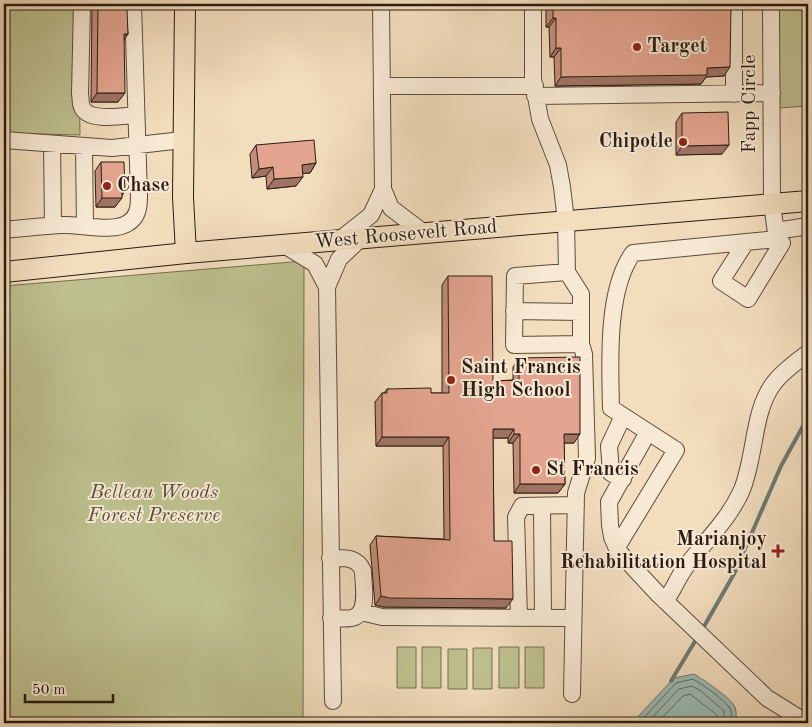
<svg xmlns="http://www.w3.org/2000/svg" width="812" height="727" font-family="'Old Standard TT',serif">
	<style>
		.green { fill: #bec08f; stroke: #746e51 }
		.water { fill: #9bbbb5; stroke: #6e7b74 }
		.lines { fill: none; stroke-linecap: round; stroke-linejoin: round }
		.shore { stroke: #626c64; stroke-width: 1 }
		.stream { stroke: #6e7b74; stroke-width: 4 }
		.minor-casing { stroke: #5c4c3e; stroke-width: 18 }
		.major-casing { stroke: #2a1c13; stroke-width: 22 }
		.minor { stroke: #f7e9d4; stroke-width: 16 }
		.major { stroke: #f2ddbd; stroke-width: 20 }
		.wall { fill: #c48e7c; stroke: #2a1c13 }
		.shaded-wall { fill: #a07465; stroke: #2a1c13 }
		.building { fill: #e4a590; stroke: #2a1c13 }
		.poi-dot { fill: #8f2418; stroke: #f7e9d4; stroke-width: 2 }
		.labels { text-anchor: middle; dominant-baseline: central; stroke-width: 4; stroke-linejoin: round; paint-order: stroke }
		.poi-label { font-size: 20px; font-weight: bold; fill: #2a1c13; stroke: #f7e9d4; text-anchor: start }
		.street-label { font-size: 20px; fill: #2a1c13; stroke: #f7e9d4 }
		.park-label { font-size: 20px; font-style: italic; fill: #564d38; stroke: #f7e9d4 }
	</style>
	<rect width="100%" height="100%" fill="#f2ddbd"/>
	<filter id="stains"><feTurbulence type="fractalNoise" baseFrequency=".004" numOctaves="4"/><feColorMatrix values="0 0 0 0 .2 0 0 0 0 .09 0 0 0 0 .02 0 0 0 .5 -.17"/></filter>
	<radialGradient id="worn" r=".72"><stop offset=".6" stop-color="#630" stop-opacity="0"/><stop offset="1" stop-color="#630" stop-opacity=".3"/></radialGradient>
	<!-- green -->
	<path class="green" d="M4 4H78L80 135 4 133Z
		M778 4H808V106L779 108Z
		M304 261 303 723H4V286Z
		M397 647H416V688H397Z
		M422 647H441V688H422Z
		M499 647H519V688H499Z
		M525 647H544V688H525Z
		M473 648H492V689H473Z
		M448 649H467V689H448Z"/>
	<!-- water -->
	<path class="water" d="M694 674C704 680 731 698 735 707 737 713 736 717 735 723H632L674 678Z"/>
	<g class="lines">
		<!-- shore -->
		<path class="shore" d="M639 723 676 683 693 679C702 684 723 699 729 707 733 712 731 718 731 723
			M647 723 679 689 692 686 701 691 724 711V723
			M657 723 683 696 690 694 717 715V723"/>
		<!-- stream -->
		<path class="stream" d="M702 630 734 574 781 466 808 417
			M671 681 697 638"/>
		<defs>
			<path id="minor" d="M82 4 80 94C81 98 80 103 82 107 88 122 122 116 136 115
				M381 4 383 189
				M533 4V79L540 119 558 165 562 187 566 221 567 272 581 294V344L584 354 587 458 576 493 572 694
				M734 4V94
				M771 4 772 204 777 240
				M382 86H535
				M535 96 772 93
				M4 140 112 148 182 140
				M52 144 53 225
				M84 146 85 226
				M4 230C23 228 43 226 62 225 80 224 113 233 128 223 138 217 139 207 139 196L133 4
				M776 231 808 226
				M338 241 371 215 383 189 391 208 424 233
				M284 245 315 264 327 287 339 259 360 239
				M567 272 515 276 514 345 581 344
				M327 287 333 701
				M514 311 581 312
				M648 432 609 502 610 525 612 537 618 551 658 594 767 698 807 723
				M623 479 611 473 609 446 623 416
				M542 506 543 618
				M617 547 676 450 611 408C610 364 606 290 633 253L767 240H777L782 243 748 299 721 281 746 242
				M330 558C343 558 357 556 363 571 363 584 369 610 355 617 348 620 338 618 331 618
				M665 601C673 591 677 579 685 568 704 542 727 522 741 492 756 458 752 411 774 383 783 371 796 362 808 353
				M361 612 382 617 573 618
				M519 618 516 517 522 506 576 505"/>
			<path id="major" d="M185 4 183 197 186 253
				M4 272 186 253 808 201"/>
		</defs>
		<!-- minor casing -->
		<use href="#minor" class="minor-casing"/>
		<!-- major casing -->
		<use href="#major" class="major-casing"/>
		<!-- minor -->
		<use href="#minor" class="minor"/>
		<!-- major -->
		<use href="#major" class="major"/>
	</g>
	<!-- wall -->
	<path class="wall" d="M92 4H125L128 34 124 40 118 102H91Z
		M546 4H731L724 76 706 77 701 84 555 86 554 57H550L549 27H546Z
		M682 113 722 154 676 155V122Z
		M256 145 316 163 310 173H302L296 186 267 189 266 176 252 178 250 154Z
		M101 162 125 191 115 207H96L95 171Z
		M448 276 493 381 513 380V367L519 358 574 443H564L565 484 558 493H514L513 443H508V438H493L494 541 506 608 383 607 375 605 370 545 376 536 444 539 443 446H376L375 402 382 393H384L387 389 431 393H442V285Z"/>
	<!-- shaded-wall -->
	<path class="shaded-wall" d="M553 18H556L549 27H546Z
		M124 34H128L121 43Z
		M556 48H561L554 57H550Z
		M730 67 724 76 706 77 701 84 555 86 561 77 707 68Z
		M97 93H125L118 102H91Z
		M729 145 722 154 676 155 682 146Z
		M316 163 310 173 295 174 302 165Z
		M273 167 266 176 252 178 259 169Z
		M303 177 296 186 267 189 274 179Z
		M122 191H125L120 198H122L115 207H96L102 198Z
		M493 429H514L508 438H487Z
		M514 434H520L513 443H508Z
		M564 434H580L574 443H558Z
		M382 437H449L443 446H376Z
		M520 484H565L558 493H514Z
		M381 596 513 599 506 608 383 607 375 605Z"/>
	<!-- building -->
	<path class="building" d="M98 4H125V9H127L128 34H124L125 93H97Z
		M553 4H731L730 67 707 68V75L561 77V48H556V18H553Z
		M728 112 729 145 682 146V113Z
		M314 140 316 163 302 165 303 177 274 179 273 167 259 169 256 145Z
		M101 162H124L125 191H122V198H102Z
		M448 276H492L493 381 519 380V358L580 357V434H564L565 484H520V434H514V429H493L494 541H512L513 599 390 598 381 596 376 536 450 540 449 437H382V393H387V389L431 388V393H449Z"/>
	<!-- markers -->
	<g class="poi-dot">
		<circle cx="637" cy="47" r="5"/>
		<circle cx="683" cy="142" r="5"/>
		<circle cx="107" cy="186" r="5"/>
		<circle cx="451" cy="380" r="5"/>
		<circle cx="536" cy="470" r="5"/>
		<path d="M775.5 543.5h5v5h5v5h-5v5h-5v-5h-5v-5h5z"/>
	</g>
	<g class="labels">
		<!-- poi labels -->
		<g class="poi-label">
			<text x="647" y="47">Target</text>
			<text x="673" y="142" text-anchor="end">Chipotle</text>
			<text x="117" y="186">Chase</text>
			<text x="461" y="368">Saint Francis<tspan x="461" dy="23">High School</tspan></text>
			<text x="546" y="470">St Francis</text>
			<text x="767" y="540" text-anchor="end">Marianjoy<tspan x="767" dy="23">Rehabilitation Hospital</tspan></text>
		</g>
		<!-- street labels -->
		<g class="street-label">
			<text transform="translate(750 104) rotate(-90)">Fapp Circle</text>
			<text transform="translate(406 235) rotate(-5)">West Roosevelt Road</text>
		</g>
		<!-- park labels -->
		<g class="park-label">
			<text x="154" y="493">Belleau Woods<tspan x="154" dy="23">Forest Preserve</tspan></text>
		</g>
	</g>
	<!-- margin -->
	<rect width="812" height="727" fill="none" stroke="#f2ddbd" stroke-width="20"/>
	<rect x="5" y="5" width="802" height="717" fill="none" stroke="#2a1c13" stroke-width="2.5"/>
	<rect x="10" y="10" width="792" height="707" fill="none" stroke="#2a1c13"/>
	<!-- scale -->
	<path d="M25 694v8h88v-8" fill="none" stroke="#2a1c13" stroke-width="2.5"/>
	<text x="32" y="694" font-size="15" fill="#2a1c13" stroke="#f7e9d4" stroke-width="4" paint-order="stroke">50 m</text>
	<rect width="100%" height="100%" filter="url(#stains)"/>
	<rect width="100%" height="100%" fill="url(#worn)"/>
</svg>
